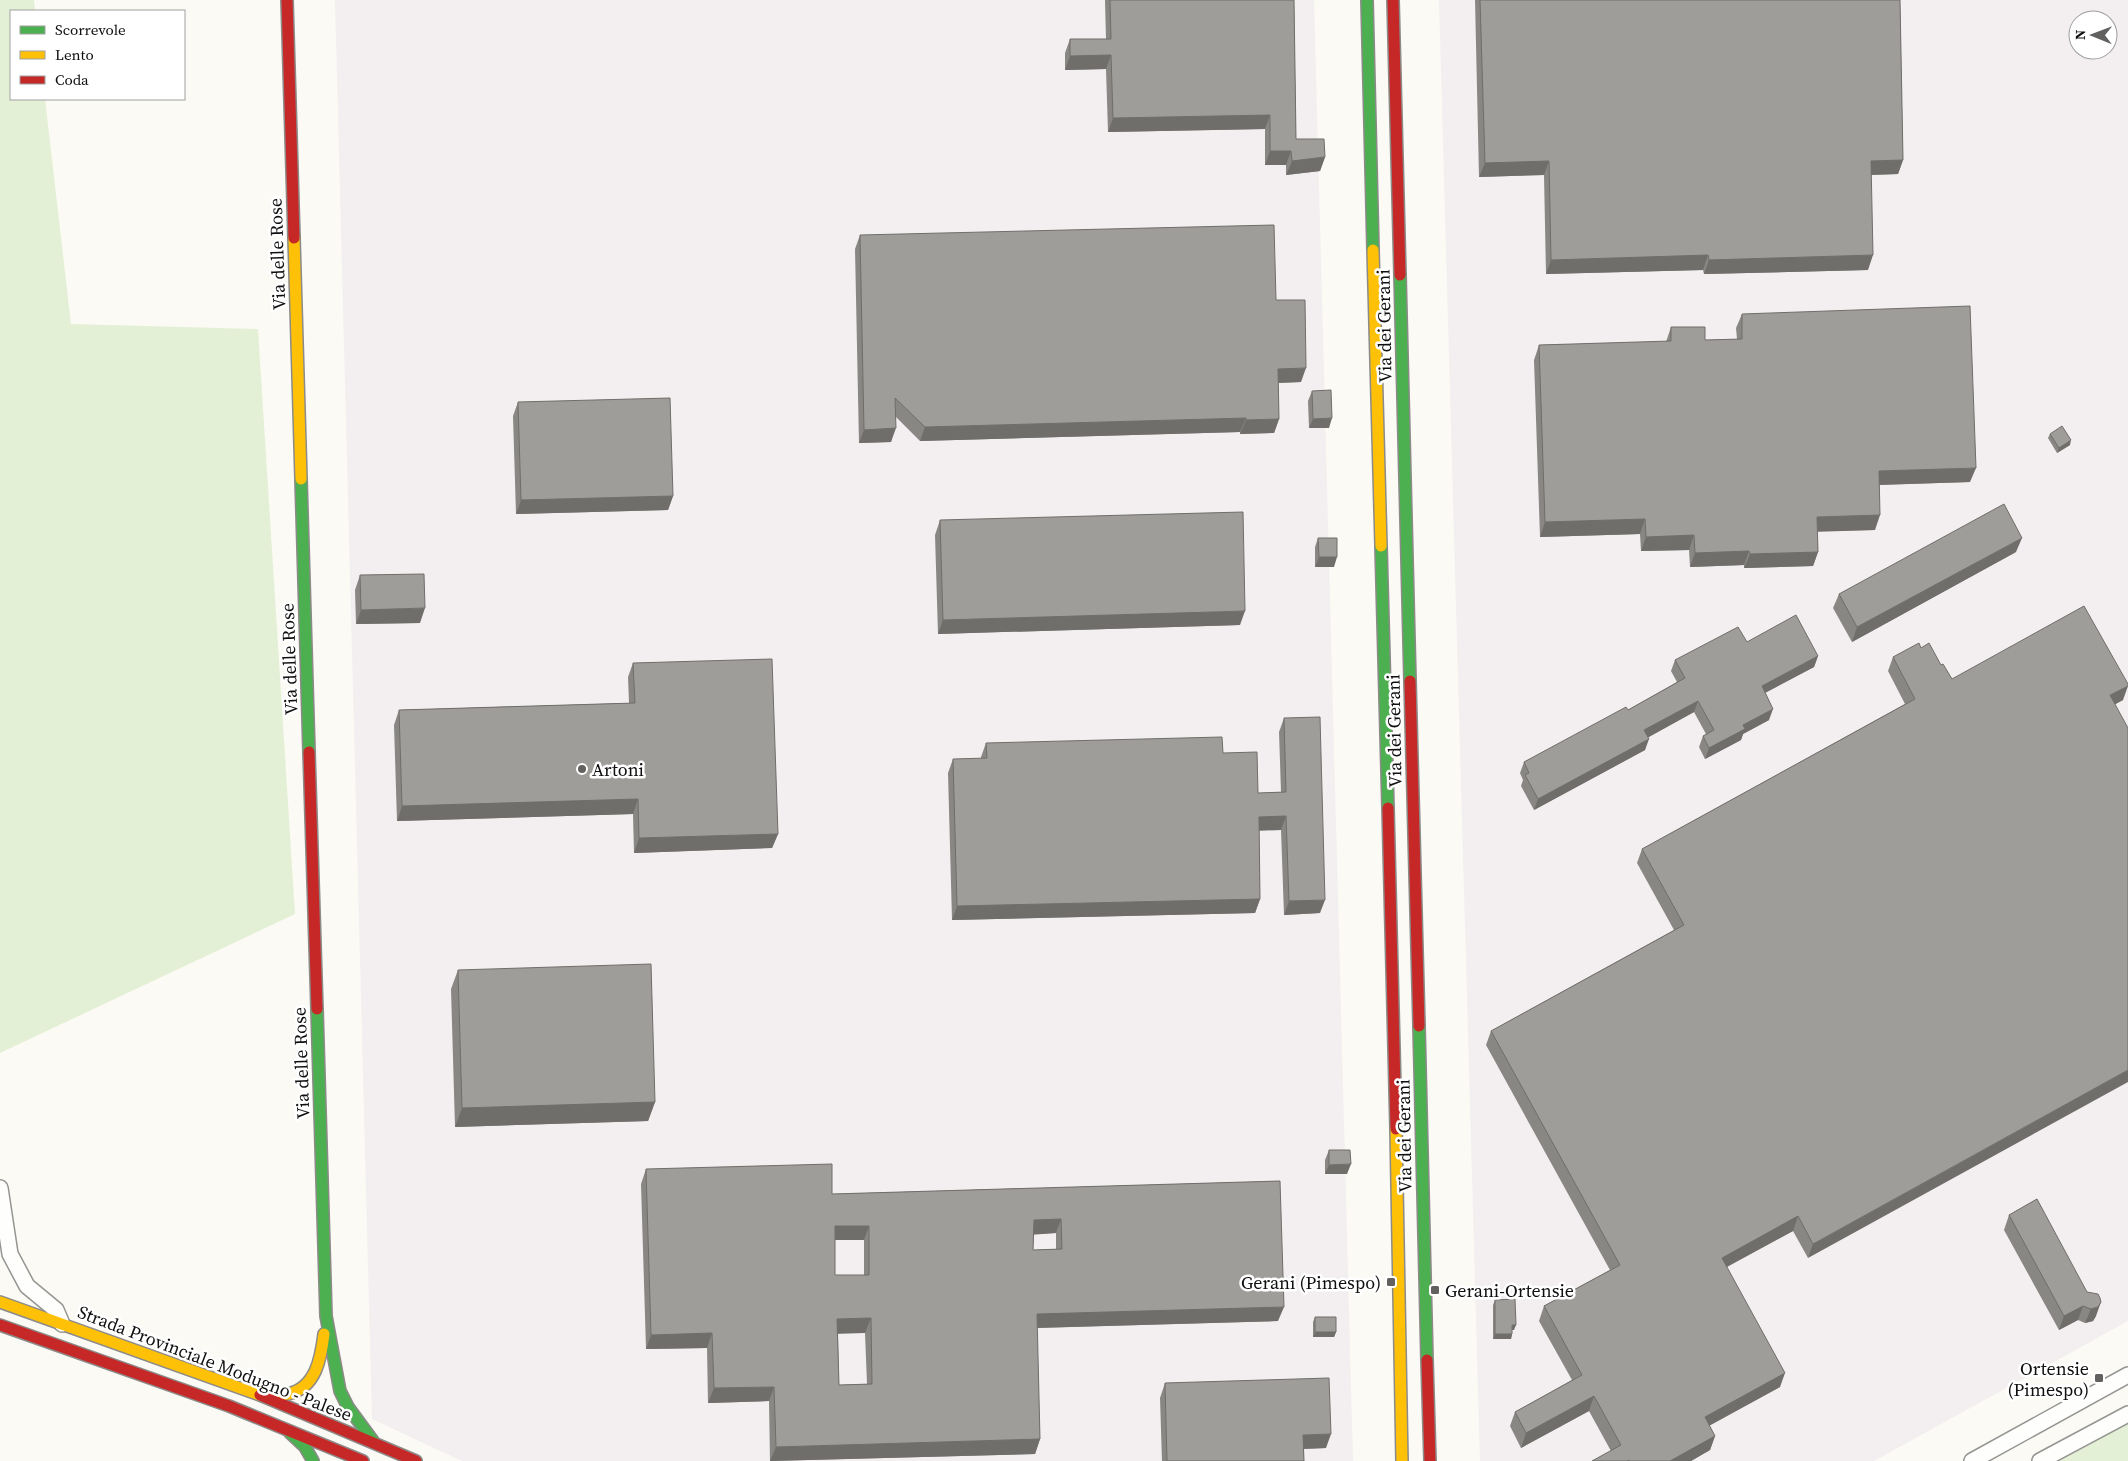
<svg xmlns="http://www.w3.org/2000/svg" width="2128" height="1461" font-family="'Source Serif 4',serif">
	<style>
		.industrial { fill: #f3eef0; fill-rule: evenodd }
		.green { fill: #e4f0d5 }
		.lines { fill: none; stroke-linecap: round; stroke-linejoin: round }
		.street-casing { stroke: #959592; stroke-width: 18 }
		.fast-casing { stroke: #8c8b89; stroke-width: 14 }
		.slow-casing { stroke: #8c8b89; stroke-width: 14 }
		.jam-casing { stroke: #8c8b89; stroke-width: 14 }
		.street { stroke: #fefefd; stroke-width: 15 }
		.fast { stroke: #4caf50; stroke-width: 11 }
		.slow { stroke: #ffc107; stroke-width: 11 }
		.jam { stroke: #c62828; stroke-width: 11 }
		.wall { fill: #898784; fill-rule: evenodd }
		.shaded-wall { fill: #6f6e6b }
		.building { fill: #9f9d99; stroke: #6f6e6b; fill-rule: evenodd }
		.poi-dot { fill: #62615f; stroke: #fff; stroke-width: 2 }
		.labels { text-anchor: middle; dominant-baseline: central; stroke-width: 5; stroke-linejoin: round; paint-order: stroke }
		.street-label { font-size: 18px; fill: #0f0f0f; stroke: #fff }
		.poi-label { font-size: 18px; fill: #0f0f0f; stroke: #fff; text-anchor: start }
	</style>
	<rect width="100%" height="100%" fill="#fbfaf4"/>
	<!-- industrial -->
	<path class="industrial" d="M335 0H1314L1353 1461H462L372 1419Z
		M1439 0H2128V1321L1874 1461H1480ZM2078 20H2108V50H2078Z"/>
	<!-- green -->
	<path class="green" d="M0 0H34L35 11H11V99H45L71 324 258 329 295 914 0 1053Z
		M2128 1420V1461H2053Z"/>
	<g class="lines">
		<defs>
			<path id="street" d="M0 1188 10 1254 27 1286 56 1310 62 1324
				M1972 1461 2128 1375
				M2040 1461 2128 1414"/>
			<path id="fast" d="M1367 0 1373 250
				M1400 275 1410 681
				M301 479 309 752
				M1381 546 1388 808
				M317 1009 326 1316 340 1391 348 1407 373 1441
				M1419 1026 1427 1360
				M290 1433 305 1447 313 1461"/>
			<path id="slow" d="M294 238 301 479
				M1373 250 1381 546
				M1396 1129 1402 1461
				M0 1302 260 1395
				M264 1396C272 1395 280 1396 288 1394 316 1388 321 1358 324 1334"/>
			<path id="jam" d="M287 0 294 238
				M1393 0 1400 275
				M1410 681 1419 1026
				M309 752 317 1009
				M1388 808 1396 1129
				M0 1325 229 1406 363 1461
				M1427 1360 1430 1461
				M260 1395 416 1461"/>
		</defs>
		<!-- street casing -->
		<use href="#street" class="street-casing"/>
		<!-- fast casing -->
		<use href="#fast" class="fast-casing"/>
		<!-- slow casing -->
		<use href="#slow" class="slow-casing"/>
		<!-- jam casing -->
		<use href="#jam" class="jam-casing"/>
		<!-- street -->
		<use href="#street" class="street"/>
		<!-- fast -->
		<use href="#fast" class="fast"/>
		<!-- slow -->
		<use href="#slow" class="slow"/>
		<!-- jam -->
		<use href="#jam" class="jam"/>
	</g>
	<!-- wall -->
	<path class="wall" d="M1105 0H1294L1296 139 1325 157 1320 171 1286 175V165H1265V129L1108 132 1106 69 1065 70V53L1070 39H1106Z
		M1475 0H1900L1903 160 1898 174 1871 175 1868 270 1704 274 1703 270 1546 274 1544 175 1479 177Z
		M860 235 1276 300 1301 382 1278 383 1279 419 1274 433 1240 434V432L920 441 896 417 891 442 859 443 855 249Z
		M1742 314 1970 482 1879 485 1875 530 1817 531 1818 552 1813 566 1744 568V565L1690 567 1689 550 1641 551 1640 534 1540 537 1534 360 1539 345 1666 342 1671 327 1705 340 1737 339 1736 328Z
		M1312 391 1329 428H1309L1308 401Z
		M518 402 673 496 668 510 516 514 513 416Z
		M2050 434 2070 445 2057 453 2048 438Z
		M940 520 1240 625 938 634 935 535Z
		M1318 538 1334 567H1315V547Z
		M2016 552 1852 642 1833 608 1839 594Z
		M360 575 420 623 356 624 355 590Z
		M1747 642 1818 656 1814 667 1765 693 1769 720 1743 734 1741 740 1705 759 1699 747 1703 736 1706 734 1694 712 1648 737 1645 750 1534 810 1521 786 1523 780 1520 773 1524 762 1628 710 1677 682 1671 671 1675 660Z
		M1921 648 1941 665 1952 679 2123 700 2115 704 1808 1258 1793 1231 1727 1267 1780 1387 1709 1426 1715 1436 1710 1450 1691 1461H1592L1611 1451 1589 1411 1521 1448 1510 1426 1515 1412 1572 1380 1539 1321 1544 1306 1610 1270 1486 1045 1491 1031 1674 930 1637 863 1642 849 1905 704 1888 671 1893 657Z
		M633 663 778 834 772 848 634 853 633 814 397 821 394 725 399 710 629 703 628 677Z
		M1284 718 1320 913 1284 915 1281 830H1259L1260 899 1255 913 952 920 948 773 953 759H981V757L986 743 1223 753 1258 793 1281 792 1279 732Z
		M458 970 655 1102 648 1121 455 1127 451 989Z
		M1329 1150 1347 1174H1325V1160Z
		M646 1169 832 1194 1280 1181 1278 1321 1037 1328 1040 1439 1035 1454 770 1461 769 1401 708 1403 707 1348 646 1349 641 1184ZM1056 1233V1249L1033 1250 1034 1234ZM835 1240H864V1275H835ZM838 1333H865L867 1384 839 1385Z
		M2037 1199 2096 1316 2093 1321 2085 1323 2078 1320 2059 1330 2004 1230 2009 1215Z
		M1495 1300 1514 1330H1512V1334L1511 1339H1493V1305Z
		M1315 1317 1336 1332 1334 1337H1313V1322Z
		M1165 1383 1326 1448 1304 1449V1461H1162L1160 1398Z"/>
	<!-- shaded-wall -->
	<path class="shaded-wall" d="M1111 55 1106 69 1065 70 1070 56Z
		M1270 115 1265 129 1108 132 1113 118Z
		M1270 151H1291L1286 165H1265Z
		M1325 157 1320 171 1286 175 1292 161Z
		M1903 160 1898 174 1866 175 1871 161Z
		M1549 161 1544 175 1479 177 1485 163Z
		M1708 255 1703 270 1546 274 1551 260Z
		M1873 255 1868 270 1704 274 1709 260Z
		M1306 368 1301 382 1273 383 1278 369Z
		M1246 418 1240 432 920 441 925 427Z
		M1332 418 1329 428H1309L1313 419Z
		M1279 419 1274 433 1240 434 1246 420Z
		M896 428 891 442 859 443 864 430Z
		M2071 440 2070 445 2057 453 2059 448Z
		M1976 468 1970 482 1874 485 1879 471Z
		M673 496 668 510 516 514 521 500Z
		M1880 515 1875 530 1811 532 1817 517Z
		M1645 519 1640 534 1540 537 1545 522Z
		M1694 535 1689 550 1641 551 1646 537Z
		M2022 538 2016 552 1852 642 1857 627Z
		M1749 551 1744 565 1690 567 1695 553Z
		M1818 552 1813 566 1744 568 1750 554Z
		M1319 557H1337L1334 567H1315Z
		M425 608 420 623 356 624 361 610Z
		M1245 611 1240 625 938 634 943 620Z
		M1818 656 1814 667 1757 697 1762 686Z
		M2128 686 2123 700 2105 710 2110 695Z
		M1698 701 1694 712 1640 742 1644 730Z
		M1773 709 1769 720 1743 734 1741 740 1705 759 1709 748 1743 725Z
		M1649 739 1645 750 1534 810 1538 799Z
		M638 799 633 814 397 821 402 806Z
		M1286 816 1281 830 1254 831 1259 817Z
		M778 834 772 848 634 853 639 838Z
		M1260 899 1255 913 952 920 957 906Z
		M1325 900 1320 913 1284 915 1289 901Z
		M2128 1070V1082L1808 1258 1813 1244Z
		M655 1102 648 1121 455 1127 462 1108Z
		M1351 1164 1347 1174H1325L1329 1165Z
		M1798 1216 1793 1231 1717 1272 1722 1258Z
		M1061 1219 1056 1233 1029 1235 1034 1220Z
		M835 1226H869L864 1240H829Z
		M2101 1302 2096 1316 2093 1321 2085 1323 2091 1309Z
		M2083 1306 2078 1320 2059 1330 2064 1316Z
		M1284 1307 1278 1321 1032 1328 1037 1314Z
		M871 1318 865 1333 832 1334 837 1319Z
		M1512 1325H1516L1514 1330H1511Z
		M1315 1332H1336L1334 1337H1313Z
		M712 1333 707 1348 646 1349 651 1335Z
		M1495 1334H1512L1511 1339H1493Z
		M1785 1373 1780 1387 1699 1431 1705 1417Z
		M774 1387 769 1401 708 1403 714 1388Z
		M1594 1396 1589 1411 1521 1448 1526 1433Z
		M1331 1434 1326 1448 1298 1449 1303 1435Z
		M1715 1436 1710 1450 1691 1461H1670Z
		M1040 1439 1035 1454 770 1461 776 1447Z"/>
	<!-- building -->
	<path class="building" d="M1110 0H1294L1296 139H1324L1325 157 1292 161 1291 151H1270V115L1113 118 1111 55 1070 56V39H1111Z
		M1480 0H1900L1903 160 1871 161 1873 255 1709 260 1708 255 1551 260 1549 161 1485 163Z
		M1274 225 1276 300H1305L1306 368 1278 369 1279 419 1246 420V418L925 427 895 398 896 428 864 430 860 235Z
		M1970 306 1976 468 1879 471 1880 515 1817 517 1818 552 1750 554 1749 551 1695 553 1694 535 1646 537 1645 519 1545 522 1539 345 1671 341V327H1705V340L1742 339V314Z
		M1331 390 1332 418 1313 419 1312 391Z
		M670 398 673 496 521 500 518 402Z
		M2062 426 2071 440 2059 448 2050 434Z
		M2004 504 2022 538 1857 627 1839 594Z
		M1243 512 1245 611 943 620 940 520Z
		M1318 538H1337V557H1319Z
		M424 574 425 608 361 610 360 575Z
		M2084 606 2128 684V686L2110 695 2128 728V1070L1813 1244 1798 1216 1722 1258 1785 1373 1705 1417 1715 1436 1670 1461H1629V1460L1627 1461H1592L1621 1445 1594 1396 1526 1433 1515 1412 1582 1375 1544 1306 1620 1265 1491 1031 1684 925 1642 849 1915 699 1893 657 1919 643 1921 648 1929 643 1941 665 1943 664 1952 679Z
		M1796 615 1818 656 1762 686 1773 709 1743 725 1745 729 1709 748 1703 736 1714 730 1698 701 1644 730 1649 739 1538 799 1525 775 1529 773 1524 762 1626 707 1628 710 1685 678 1675 660 1738 627 1747 642Z
		M772 659 778 834 639 838 638 799 402 806 399 710 635 703 633 663Z
		M1320 717 1325 900 1289 901 1286 816 1259 817 1260 899 957 906 953 759 987 758 986 743 1222 737 1223 753 1257 752 1258 793 1286 792 1284 718Z
		M651 964 655 1102 462 1108 458 970Z
		M1329 1150H1350L1351 1164 1329 1165Z
		M832 1164V1194L1280 1181 1284 1307 1037 1314 1040 1439 776 1447 774 1387 714 1388 712 1333 651 1335 646 1169ZM1061 1219 1062 1249 1033 1250 1034 1220ZM835 1226H869V1275H835ZM871 1318 872 1384 839 1385 837 1319Z
		M2037 1199 2087 1292 2098 1294 2100 1298 2101 1302 2098 1307 2091 1309 2083 1306 2064 1316 2009 1215Z
		M1515 1299 1516 1325H1512V1334H1495V1300Z
		M1315 1317H1336V1332H1315Z
		M1329 1378 1331 1434 1303 1435 1304 1461H1167L1165 1383Z"/>
	<!-- markers -->
	<g class="poi-dot">
		<circle cx="582" cy="769" r="5"/>
		<rect x="1386" y="1277" width="10" height="10" rx="2.5"/>
		<rect x="1430" y="1285" width="10" height="10" rx="2.5"/>
		<rect x="2094" y="1373" width="10" height="10" rx="2.5"/>
	</g>
	<g class="labels">
		<!-- street labels -->
		<g class="street-label">
			<text transform="translate(277 254) rotate(-92)">Via delle Rose</text>
			<text transform="translate(1384 326) rotate(-91)">Via dei Gerani</text>
			<text transform="translate(289 659) rotate(-92)">Via delle Rose</text>
			<text transform="translate(1394 731) rotate(-91)">Via dei Gerani</text>
			<text transform="translate(301 1063) rotate(-92)">Via delle Rose</text>
			<text transform="translate(1404 1136) rotate(-91)">Via dei Gerani</text>
			<text transform="translate(215 1363) rotate(21)">Strada Provinciale Modugno - Palese</text>
		</g>
		<!-- poi labels -->
		<g class="poi-label">
			<text x="592" y="769">Artoni</text>
			<text x="1381" y="1282" text-anchor="end">Gerani (Pimespo)</text>
			<text x="1445" y="1290">Gerani-Ortensie</text>
			<text x="2089" y="1368" text-anchor="end">Ortensie<tspan x="2089" dy="21">(Pimespo)</tspan></text>
		</g>
	</g>
	<!-- legend -->
	<rect x="10" y="10" width="175" height="90" fill="#ffffff" stroke="#9f9f9f"/>
	<rect x="20" y="26" width="25" height="8" fill="#4caf50" stroke="#9f9f9f"/>
	<text x="55" y="35" font-size="15" fill="#0f0f0f">Scorrevole</text>
	<rect x="20" y="51" width="25" height="8" fill="#ffc107" stroke="#9f9f9f"/>
	<text x="55" y="60" font-size="15" fill="#0f0f0f">Lento</text>
	<rect x="20" y="76" width="25" height="8" fill="#c62828" stroke="#9f9f9f"/>
	<text x="55" y="85" font-size="15" fill="#0f0f0f">Coda</text>
	<!-- north arrow -->
	<g transform="translate(2093 35) rotate(271)"><circle r="24" fill="#ffffff" stroke="#9f9f9f"/>
	<path d="M0-4L9 19L0 12L-9 19Z" fill="#62615f"/>
	<text y="-8" font-size="14" font-weight="bold" text-anchor="middle" fill="#0f0f0f">N</text>
	</g>
</svg>
